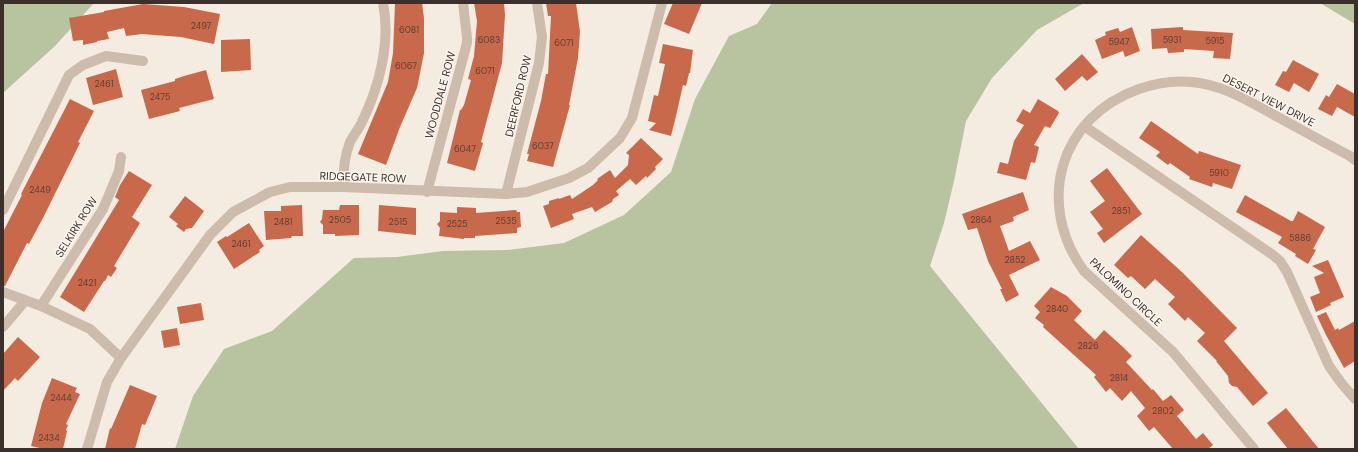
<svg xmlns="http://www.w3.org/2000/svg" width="1358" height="452" font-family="'DM Sans',sans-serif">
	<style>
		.green { fill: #b8c4a0 }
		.building { fill: #c8694b }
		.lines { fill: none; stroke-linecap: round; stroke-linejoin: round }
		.minor { stroke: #cdbbac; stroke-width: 10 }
		.labels { text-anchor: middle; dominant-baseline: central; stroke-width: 3; stroke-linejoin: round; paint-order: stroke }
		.number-label { font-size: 9px; fill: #5e3e33 }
		.street-label { font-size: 11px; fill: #3b302b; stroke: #fbf5ee }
	</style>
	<rect width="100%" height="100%" fill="#f4ebe1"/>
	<!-- green -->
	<path class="green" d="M3 3H94L55 46 3 93Z
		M772 3H1084L1037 30 992 78 966 121 954 181 944 223 930 266 1079 449H175L193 396 224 349 272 331 354 258 397 257 443 251 507 250 564 243 624 215 671 172 695 99 729 36 757 24Z
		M1320 3H1355V24Z"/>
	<!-- building -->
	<path class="building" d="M395 3H422L424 18V53L417 88 400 127 386 165 358 154 388 82 393 53Z
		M474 3H504L505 15 502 63 481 142 483 143 475 171 447 163 460 110H461L464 105 471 80 468 79 474 56 477 21Z
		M546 3H576L580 32 578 58 569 105H570L553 167 527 161 529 154H527L541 101 546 74H548L551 16H548Z
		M673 3H702L689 34 664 24Z
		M143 4 184 7 220 14 214 44 181 37 167 36 142 34 126 36 124 28 107 32 109 39 97 41V42L83 45V40L73 41 69 18 104 12V11Z
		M1132 27 1140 51 1125 57 1123 51 1102 59 1095 40 1106 35 1105 32 1118 28 1120 32Z
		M1183 27V30L1233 33 1230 59 1213 58 1214 51 1184 49V52L1168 53 1167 48 1152 49 1151 29Z
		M250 39 251 70 221 72V40Z
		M663 44 693 50 690 73H689L686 86 683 85 676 116 671 136 649 130 656 123 648 121 654 95 658 96 665 64 659 63Z
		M1082 54 1098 72 1087 81 1082 76 1065 91 1055 79Z
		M1293 60 1319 74 1309 92 1294 83 1289 92 1275 85 1283 71 1286 72Z
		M116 69 123 97 93 105 86 78Z
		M206 70 214 99 179 108 180 111 149 119 141 90 175 81V79L184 76Z
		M1337 84 1355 94V117L1337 107 1332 116 1318 109 1326 95 1329 97Z
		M70 99 94 111 78 142 80 143 44 216 29 244 27 243 5 286H3V232L22 195 21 194Z
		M1038 99 1058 111 1059 113 1050 128 1045 126 1034 145 1039 147 1035 163 1031 162 1026 180 997 173 1000 162 1008 164 1014 141 1024 125 1016 121 1023 109 1030 113Z
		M1151 121 1198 154 1199 151 1241 165 1232 189 1213 183 1212 187 1189 179 1190 177 1170 163 1168 165 1156 156 1160 152 1139 138Z
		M641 138 663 159 655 167 656 169 647 178 646 176 636 185 630 179 616 191 619 195 613 199 612 202 595 212 592 207 572 214 574 219 551 228 543 206 549 204V201L559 198V199L570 195 572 199 593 185 598 180 597 179 610 170 615 178 628 165 629 155 626 153Z
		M1107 168 1142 214 1104 243 1097 233 1103 229 1090 212 1105 201 1090 181Z
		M129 171 152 185 132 217 140 223 114 266 117 268 111 277 108 275 105 281H104L84 312 60 297 119 200 115 197 120 185Z
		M1023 192 1029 210 1013 217 1014 221 1000 226 1009 251 1030 241 1040 260 1009 275 1019 295 1006 302 1000 289H1002L988 261 977 228 968 230 962 214Z
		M1245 195 1291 221H1293L1298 211 1325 227 1313 249 1316 250 1308 264 1295 256 1296 254 1278 243 1282 237 1236 212Z
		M185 196 204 211 192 228 186 229 184 232 176 226 178 224 169 217Z
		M302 205 303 236H292L291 238 266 240 264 211H281V206Z
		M340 205H359V235L335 236V234H323V225L320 222 322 219 323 210H339Z
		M379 205 416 208V235L378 231Z
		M457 207 476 208V213L516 210 517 212H520L521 227 517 228V233L475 236V238H464V239L439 236 440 228 437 224 440 221V212L457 213Z
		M249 223 264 246 259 250 260 252 234 269 217 242 226 236 227 237Z
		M1141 235 1183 273 1237 328 1224 341 1268 393 1253 406 1237 387 1232 386 1229 383 1228 376 1216 361H1217L1197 341 1205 333 1188 317 1185 321 1168 304 1175 297 1155 279 1145 289 1131 276 1128 278 1114 265Z
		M1328 260 1344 297 1330 303 1331 305 1316 312 1310 297 1320 293 1314 277 1324 273 1312 266Z
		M1051 287 1067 296 1082 311 1074 320 1095 340 1104 330 1123 347 1132 356 1126 362 1152 390 1153 389 1163 401 1171 395 1184 410 1177 416 1196 439 1203 433 1213 445 1208 449H1173L1154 427 1149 431 1137 416 1145 408 1131 391 1122 401 1110 388 1106 392 1094 377 1096 375 1043 327 1044 325 1035 318 1040 312 1034 306Z
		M201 303 204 320 180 324 177 307Z
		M1326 312 1335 330 1338 328 1339 330 1355 321V361L1344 368 1326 335 1317 316Z
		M177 328 180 345 164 348 161 331Z
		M18 337 40 357 18 381 15 378 3 391V354Z
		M52 378 77 388 75 392 80 394 66 424 68 425 66 430 67 431 63 449H44L31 446 42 403Z
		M130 385 157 396 145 425 142 424 135 449H105L110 428 111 429Z
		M1286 408 1319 449H1288L1267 423Z"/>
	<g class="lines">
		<!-- minor -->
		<path class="minor" d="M1084 126 1273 255 1280 261 1287 272 1329 366 1342 384 1355 399
			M343 187C343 171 344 157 350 142 353 136 358 130 361 124 379 88 391 43 383 3
			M427 192 467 43V38L463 3
			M506 194 539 63 542 37 537 3
			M3 210 69 75 83 65 106 56 143 61
			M3 292 41 306 90 329 121 358
			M41 306 103 209 119 171 121 157
			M3 327 25 301
			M87 449 107 382 121 358 210 235 233 212 270 192 290 187H343L506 194 527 192 569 178 588 168 620 138 632 118 662 3
			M1254 449 1173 352 1084 271C1035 204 1059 117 1139 89 1156 83 1174 80 1192 82 1224 85 1248 101 1276 116 1300 129 1325 143 1350 156L1355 160"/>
	</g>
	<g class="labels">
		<!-- number labels -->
		<g class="number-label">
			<text x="201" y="26">2497</text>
			<text x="409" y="30">6081</text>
			<text x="489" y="40">6083</text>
			<text x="1172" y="40">5931</text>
			<text x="1215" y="41">5915</text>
			<text x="1119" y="42">5947</text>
			<text x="564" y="43">6071</text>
			<text x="406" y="66">6067</text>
			<text x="485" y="71">6071</text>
			<text x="104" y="84">2461</text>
			<text x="160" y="97">2475</text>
			<text x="543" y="146">6037</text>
			<text x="465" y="149">6047</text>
			<text x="1219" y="173">5910</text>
			<text x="40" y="190">2449</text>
			<text x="1121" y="211">2851</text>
			<text x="340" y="220">2505</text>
			<text x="981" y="220">2864</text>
			<text x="506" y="221">2535</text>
			<text x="283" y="222">2481</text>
			<text x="398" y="222">2515</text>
			<text x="457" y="224">2525</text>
			<text x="1300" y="238">5886</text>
			<text x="241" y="244">2461</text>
			<text x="1015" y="260">2852</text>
			<text x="87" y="283">2421</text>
			<text x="1057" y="309">2840</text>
			<text x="1088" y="346">2826</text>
			<text x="1119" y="378">2814</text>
			<text x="61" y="398">2444</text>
			<text x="1163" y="411">2802</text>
			<text x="49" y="438">2434</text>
		</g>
		<!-- street labels -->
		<g class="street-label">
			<text transform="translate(440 95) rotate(-75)">WOODDALE ROW</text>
			<text transform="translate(518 96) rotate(-77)">DEERFORD ROW</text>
			<text transform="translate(1269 100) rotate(27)">DESERT VIEW DRIVE</text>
			<text transform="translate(363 177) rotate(2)">RIDGEGATE ROW</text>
			<text transform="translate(76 227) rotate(-58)">SELKIRK ROW</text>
			<text transform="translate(1126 292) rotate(43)">PALOMINO CIRCLE</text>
		</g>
	</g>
	<!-- border -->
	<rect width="1358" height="452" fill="none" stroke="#3b302b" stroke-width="8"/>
</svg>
